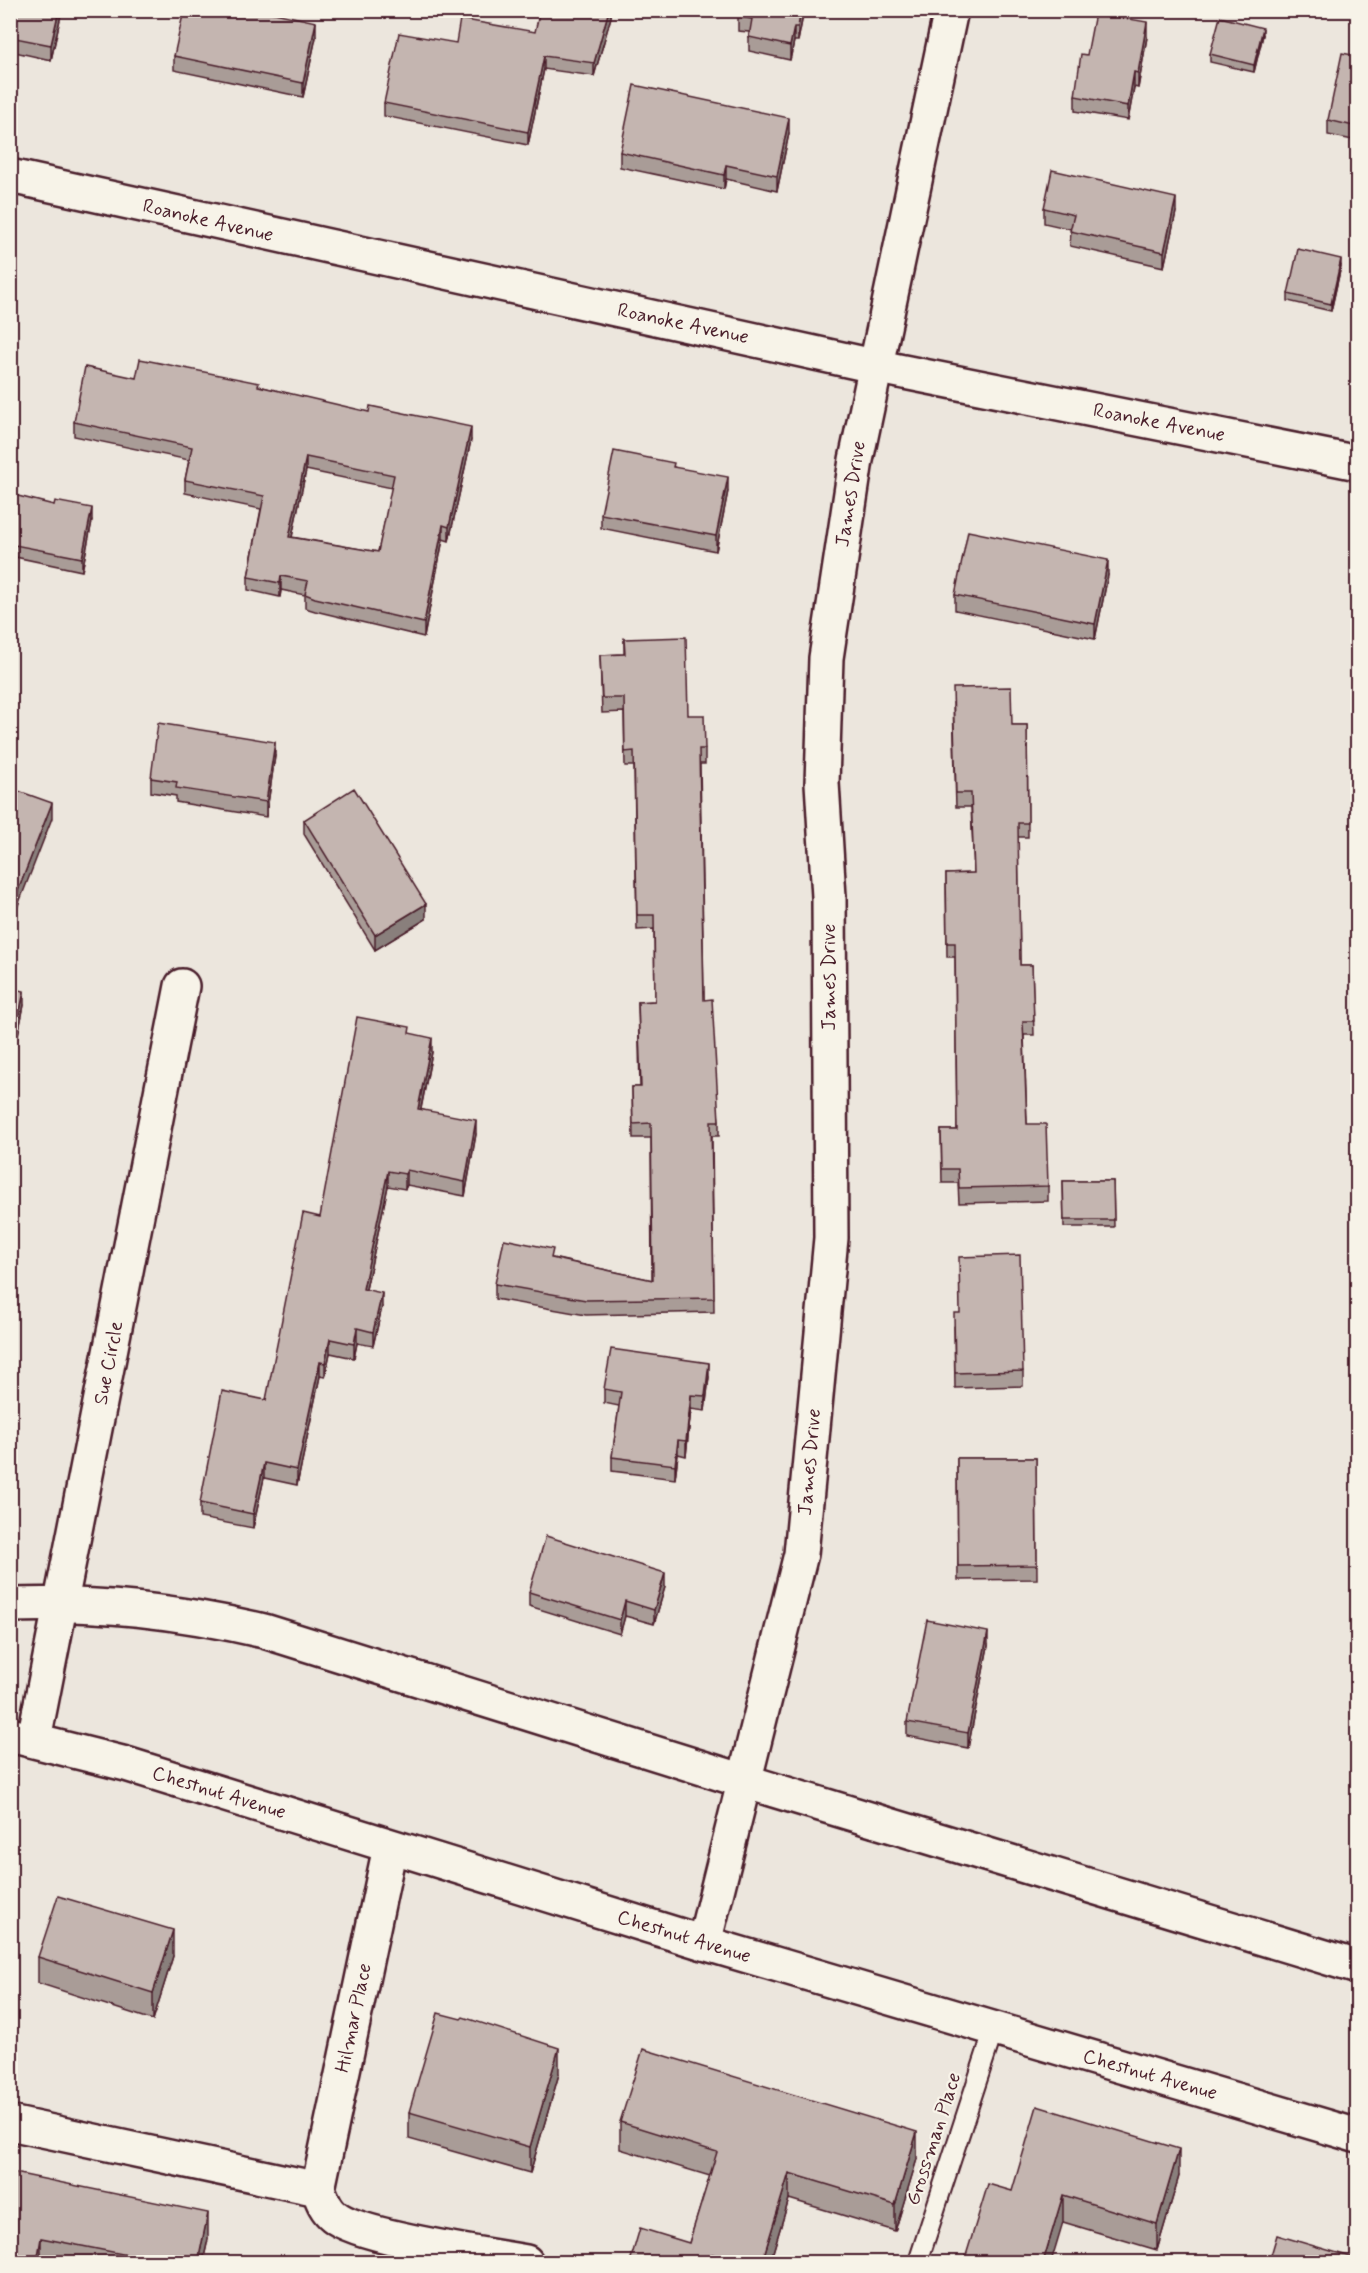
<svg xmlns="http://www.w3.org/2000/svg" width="1368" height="2273" font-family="Mynerve,sans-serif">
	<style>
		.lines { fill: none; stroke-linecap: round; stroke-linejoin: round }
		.service-casing { stroke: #4a1f2b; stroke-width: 22 }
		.minor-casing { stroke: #4a1f2b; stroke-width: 38 }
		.tertiary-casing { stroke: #4a1f2b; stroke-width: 38 }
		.service { stroke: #f7f3e8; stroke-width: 18 }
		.minor { stroke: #f7f3e8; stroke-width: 33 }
		.tertiary { stroke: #f7f3e8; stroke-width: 33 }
		.wall { fill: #a99c97; stroke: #4a1f2b; stroke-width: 1.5; fill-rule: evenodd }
		.shaded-wall { fill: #897f7b; stroke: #4a1f2b; stroke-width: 1.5 }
		.building { fill: #c4b5b0; stroke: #4a1f2b; stroke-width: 1.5; fill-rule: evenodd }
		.labels { text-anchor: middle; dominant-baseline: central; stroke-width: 4.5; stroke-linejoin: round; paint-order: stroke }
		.street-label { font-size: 20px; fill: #4a1f2b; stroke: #f7f3e8 }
	</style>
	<rect width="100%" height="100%" fill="#ece6dd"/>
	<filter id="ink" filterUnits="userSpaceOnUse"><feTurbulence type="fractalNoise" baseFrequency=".0167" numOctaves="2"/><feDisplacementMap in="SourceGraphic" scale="12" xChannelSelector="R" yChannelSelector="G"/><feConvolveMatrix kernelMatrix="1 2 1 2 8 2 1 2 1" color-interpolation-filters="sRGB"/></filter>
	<g filter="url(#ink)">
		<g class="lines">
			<defs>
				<path id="service" d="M918 2262 994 2029"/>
				<path id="minor" d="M34 1739 182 986
					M704 1943 801 1554 831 1238 829 897 822 783 826 658 856 460 951 10
					M10 2123 318 2189C322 2199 325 2209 334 2216 358 2237 488 2255 526 2262
					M318 2189 390 1847"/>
				<path id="tertiary" d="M10 176 874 366 1358 463
					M10 1605C99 1602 178 1611 264 1631L744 1781 1358 1967
					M10 1735 126 1764 704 1943 1358 2136"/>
			</defs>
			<!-- service casing -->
			<use href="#service" class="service-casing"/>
			<!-- minor casing -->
			<use href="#minor" class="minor-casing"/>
			<!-- tertiary casing -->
			<use href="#tertiary" class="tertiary-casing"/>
			<!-- service -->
			<use href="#service" class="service"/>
			<!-- minor -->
			<use href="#minor" class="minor"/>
			<!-- tertiary -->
			<use href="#tertiary" class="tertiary"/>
		</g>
		<!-- wall -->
		<path class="wall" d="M10 10H62L51 60 10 51Z
			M611 10V17L594 76 544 69 528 145 384 116V103L456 43 535 32Z
			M804 10 798 41H794L790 60 749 51V32L738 31V17Z
			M1263 35 1254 72 1210 62V54Z
			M316 37 303 97 174 70V56Z
			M1147 37 1138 88 1134 87 1128 120 1075 111V96L1087 55Z
			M1358 56V141L1328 135V120Z
			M789 133 777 191 726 179 724 189 620 167V152Z
			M1044 208 1176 212 1164 267 1070 246 1071 229 1044 223Z
			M1341 266 1331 311 1288 301V294Z
			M136 378 259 386 471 440 449 541 443 539 424 637 315 611 305 608V595L281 590 280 597 248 590V577L261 509 185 493V480L189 460 74 436V422ZM306 470 392 488 378 552 292 537Z
			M674 467 728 491 716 551 601 528V514Z
			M10 494 92 521 82 571 15 557 10 577Z
			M1108 575 1095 639 955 610V595Z
			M624 639 688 715 705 749V764H700L704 1000 719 1121V1136H712L714 1312 586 1315 495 1299V1284L553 1258 652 1280 651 1138H633L632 1087H640L638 1002 655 1001 654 929 637 930 634 766H625L624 712 602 713 600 655 624 654Z
			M953 703 1012 725H1027L1028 837H1018L1020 965H1032L1034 1035H1024L1027 1124 1048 1186V1201L959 1203 958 1183H942L941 1130H957L955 957H947L946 874 974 873 971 807H956Z
			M275 756 266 817 176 802V796L151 792V778Z
			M304 820 426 919 375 950 304 834Z
			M10 988 24 1005 12 1064H10Z
			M410 1034 432 1052 421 1109 476 1134 465 1196 407 1185 405 1189 388 1186 366 1289 382 1307 373 1346 357 1343 354 1358 330 1353 325 1377 320 1376 297 1485 264 1478 253 1528 200 1518V1503L266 1400 320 1217Z
			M1063 1181H1113L1114 1227H1064Z
			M954 1327 1023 1371V1386L955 1388Z
			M709 1377 705 1411 691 1409 686 1456 678 1454 675 1479 612 1471V1457L619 1406 604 1403V1389Z
			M957 1458H1036L1037 1579 958 1580Z
			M665 1587 654 1624 625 1616 620 1634 529 1606V1592Z
			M988 1646 968 1748 907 1736V1722Z
			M173 1956 153 2020 38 1983V1957Z
			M559 2074 530 2173 409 2139V2112Z
			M620 2122 917 2159 895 2231 789 2199 770 2262H630L689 2243 710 2176 620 2149Z
			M10 2172 208 2239 203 2262H10Z
			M1179 2176 1157 2250 1063 2222 1012 2191Z"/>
		<!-- shaded-wall -->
		<path class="shaded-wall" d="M59 10H62L51 60V45Z
			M609 10H611V17L594 76V63Z
			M801 10H804L798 41V27Z
			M316 22V37L303 97V83Z
			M1147 22V37L1138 88V73Z
			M794 27V41L790 60V46Z
			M1263 28V35L1254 72V65Z
			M544 56V69L528 145V132Z
			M1134 72V87L1128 120V106Z
			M789 118V133L777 191V176Z
			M726 165V179L724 189V175Z
			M1176 198V212L1164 267V252Z
			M1341 259V266L1331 311V304Z
			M471 427V440L449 541V527Z
			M306 457V470L289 551V537Z
			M728 477V491L716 551V536Z
			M92 508V521L82 571V558Z
			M443 525V539L424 637V623Z
			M15 545V557L10 577V564Z
			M1108 560V575L1095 639V624Z
			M281 576V590L280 597V583Z
			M275 742V756L266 817V802Z
			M52 803V818L10 926V911Z
			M426 904V919L375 950V935Z
			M24 991V1005L12 1064V1050Z
			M432 1038V1052L418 1123V1109Z
			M476 1120V1134L465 1196V1182Z
			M407 1170V1185L405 1189V1174Z
			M388 1171V1186L363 1303V1289Z
			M382 1293V1307L373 1346V1332Z
			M357 1328V1343L354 1358V1344Z
			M330 1339V1353L325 1377V1363Z
			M320 1362V1376L297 1485V1470Z
			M709 1363V1377L705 1411V1396Z
			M691 1395V1409L686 1456V1441Z
			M678 1440V1454L675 1479V1465Z
			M264 1463V1478L253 1528V1514Z
			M665 1573V1587L654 1624V1610Z
			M625 1601V1616L620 1634V1620Z
			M988 1632V1646L968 1748V1733Z
			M173 1930V1956L153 2020V1993Z
			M559 2048V2074L530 2173V2147Z
			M917 2132V2159L895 2231V2205Z
			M1179 2149V2176L1157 2250V2224Z
			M789 2173V2199L770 2262H762Z
			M1063 2195V2222L1051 2262H1043Z
			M208 2213V2239L203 2262H198Z
			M41 2238V2262H37Z"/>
		<!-- building -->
		<path class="building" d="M10 10H59L51 45 10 37Z
			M184 10H261L316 22 303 83 174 56Z
			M540 10H609L594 63 544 56 528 132 384 103 399 33 456 43 460 19 535 32Z
			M740 10H801L798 27H794L790 46 749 37 752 19 738 17Z
			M1095 13 1147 22 1138 73 1134 72 1128 106 1075 96 1081 54 1087 55Z
			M1220 17 1263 28 1254 65 1210 54Z
			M1342 53 1358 56V127L1328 120Z
			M634 85 789 118 777 176 726 165 724 175 620 152Z
			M1052 170 1176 198 1164 252 1070 231 1074 215 1044 208Z
			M1298 249 1341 259 1331 304 1288 294Z
			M140 359 259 383 258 386 369 412 370 406 471 427 449 527 443 525 424 623 315 598 305 594 308 581 281 576 280 583 248 577 264 496 185 480 192 447 74 422 85 367 136 378ZM306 457 394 475 378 552 289 537Z
			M614 451 674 463 673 467 728 477 716 536 601 514Z
			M10 494 54 505 55 501 92 508 82 558 15 545 10 564Z
			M968 531 1108 560 1095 624 955 595Z
			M686 637 688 715H704L705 749H699L704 1000 712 999 719 1121H711L714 1298 586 1300 495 1284 504 1239 553 1249 551 1258 653 1280 651 1123 633 1124 632 1087H641L638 1002 655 1001 654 915H637L634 751 625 752 624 698H602L600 655 625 654 624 639Z
			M1011 687 1012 725H1027L1028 823H1018L1020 965H1032L1034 1021H1023L1027 1124H1046L1048 1186 959 1188 958 1169H942L941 1130H957L955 943H947L946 874 974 873 971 793H956L953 688Z
			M158 723 275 742 266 802 176 788 177 782 151 778Z
			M10 788 52 803 10 911Z
			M354 788 426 904 375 935 304 820Z
			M10 988 24 991 12 1050H10Z
			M357 1017 410 1027 409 1033 432 1038 418 1109 476 1120 465 1182 407 1170 405 1174 388 1171 363 1289 382 1293 373 1332 357 1328 354 1344 330 1339 325 1363 320 1362 297 1470 264 1463 253 1514 200 1503 222 1391 266 1400 303 1213 320 1217Z
			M1063 1181H1113L1114 1220H1064Z
			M1020 1255 1023 1371 955 1373 954 1313H960L959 1257Z
			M611 1349 709 1363 705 1396 691 1395 686 1441 678 1440 675 1465 612 1457 621 1392 604 1389Z
			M957 1458H1036L1037 1565 958 1566Z
			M546 1536 665 1573 654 1610 625 1601 620 1620 529 1592Z
			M927 1620 988 1632 968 1733 907 1722Z
			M58 1896 173 1930 153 1993 38 1957Z
			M438 2013 461 2019 463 2017 559 2048 530 2147 409 2112Z
			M643 2049 917 2132 895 2205 789 2173 762 2262H739L712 2254 709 2262H630L640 2228 689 2243 717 2152 620 2122Z
			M1037 2106 1179 2149 1157 2224 1063 2195 1043 2262H964L988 2184 1012 2191Z
			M10 2172 208 2213 198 2262H131L133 2256 41 2238 37 2262H10Z
			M1277 2235 1358 2259V2262H1269Z"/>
	</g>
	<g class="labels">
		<!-- street labels -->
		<g class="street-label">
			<text transform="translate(208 221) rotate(13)">Roanoke Avenue</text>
			<text transform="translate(683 324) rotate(12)">Roanoke Avenue</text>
			<text transform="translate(1159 423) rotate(11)">Roanoke Avenue</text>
			<text transform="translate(851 494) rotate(-81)">James Drive</text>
			<text transform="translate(829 977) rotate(-90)">James Drive</text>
			<text transform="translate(109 1363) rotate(-79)">Sue Circle</text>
			<text transform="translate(810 1462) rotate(-85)">James Drive</text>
			<text transform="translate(219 1793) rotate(17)">Chestnut Avenue</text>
			<text transform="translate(684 1937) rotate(17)">Chestnut Avenue</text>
			<text transform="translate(354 2018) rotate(-78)">Hilmar Place</text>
			<text transform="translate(1150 2075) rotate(16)">Chestnut Avenue</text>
			<text transform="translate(934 2139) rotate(-72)">Grossman Place</text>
		</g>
	</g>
	<!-- margin -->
	<rect width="1368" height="2273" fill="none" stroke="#f7f3e8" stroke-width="36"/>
	<rect x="18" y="18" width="1332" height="2237" fill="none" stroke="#4a1f2b" stroke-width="2" filter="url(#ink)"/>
</svg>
